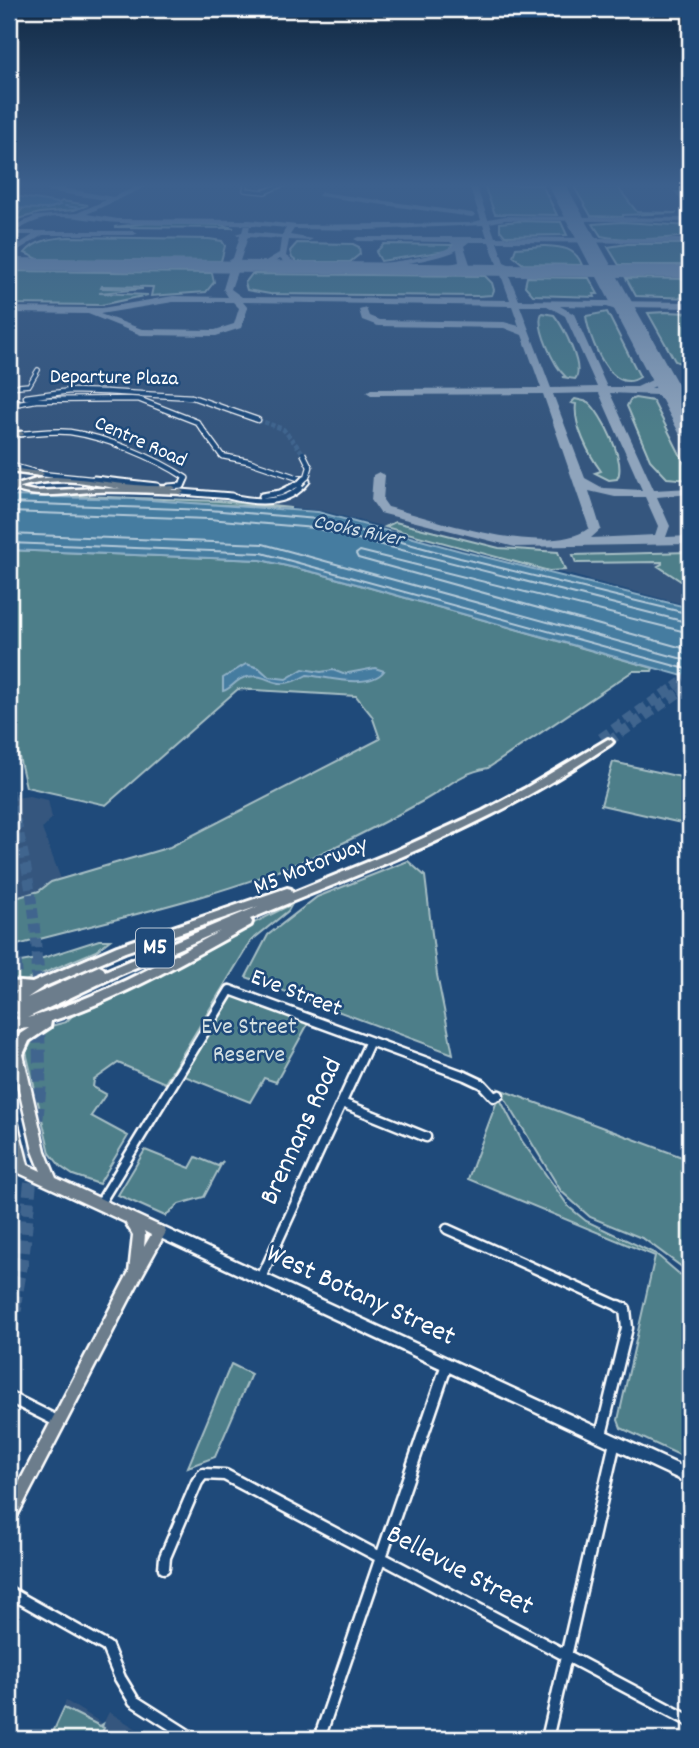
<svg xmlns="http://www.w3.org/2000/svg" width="699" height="1748" font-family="Dekko,sans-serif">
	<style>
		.built { fill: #34567e }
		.green { fill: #4e7e89; stroke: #a6bec4; stroke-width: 2 }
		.water { fill: #447ba0; stroke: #8fb0c6; stroke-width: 2 }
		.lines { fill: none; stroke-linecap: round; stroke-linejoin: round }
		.shore { stroke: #b4cad9; stroke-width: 2 }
		.stream { stroke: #8fb0c6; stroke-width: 2 }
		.taxiway { fill: #8fa4bc; fill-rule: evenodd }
		.runway { fill: #8fa4bc; fill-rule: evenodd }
		.tertiary-tunnel { stroke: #41658e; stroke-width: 4.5; stroke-dasharray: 4.5 2; stroke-linecap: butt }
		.motorway-tunnel-far3 { stroke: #41658e; stroke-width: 8; stroke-dasharray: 8 3.5; stroke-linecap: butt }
		.motorway-tunnel-far2 { stroke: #41658e; stroke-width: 10; stroke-dasharray: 10 5; stroke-linecap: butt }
		.motorway-tunnel-far1 { stroke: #41658e; stroke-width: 13; stroke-dasharray: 13 6; stroke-linecap: butt }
		.motorway-tunnel { stroke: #41658e; stroke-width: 17; stroke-dasharray: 17 8; stroke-linecap: butt }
		.minor-far2-casing { stroke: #fff; stroke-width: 6 }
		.minor-far1-casing { stroke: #fff; stroke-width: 13 }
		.minor-casing { stroke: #fff; stroke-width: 15 }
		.tertiary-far2-casing { stroke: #fff; stroke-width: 6 }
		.tertiary-far1-casing { stroke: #fff; stroke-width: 7 }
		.tertiary-casing { stroke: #fff; stroke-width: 9 }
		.secondary-casing { stroke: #fff; stroke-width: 5 }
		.primary-casing { stroke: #fff; stroke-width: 5 }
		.trunk-casing { stroke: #fff; stroke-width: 5 }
		.motorway-casing { stroke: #fff; stroke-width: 6 }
		.minor-far2 { stroke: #1f4a7a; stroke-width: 3.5 }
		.minor-far1 { stroke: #1f4a7a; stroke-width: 8 }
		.minor { stroke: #1f4a7a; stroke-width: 10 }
		.tertiary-far2 { stroke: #1f4a7a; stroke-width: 3.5 }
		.tertiary-far1 { stroke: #1f4a7a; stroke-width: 4.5 }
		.tertiary { stroke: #1f4a7a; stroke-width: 5 }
		.secondary { fill: #1f4a7a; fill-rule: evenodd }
		.primary { fill: #6c7d8c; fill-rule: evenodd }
		.trunk { fill: #6c7d8c; fill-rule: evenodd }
		.motorway { fill: #6c7d8c; fill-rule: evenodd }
		.tertiary-bridge-far2-casing { stroke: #fff; stroke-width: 6; stroke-linecap: butt }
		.tertiary-bridge-far1-casing { stroke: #fff; stroke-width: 7; stroke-linecap: butt }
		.tertiary-bridge-casing { stroke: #fff; stroke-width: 9; stroke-linecap: butt }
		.primary-bridge-casing { stroke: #fff; stroke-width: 10; stroke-linecap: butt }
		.tertiary-bridge-far2 { stroke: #1f4a7a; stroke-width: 3.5 }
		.tertiary-bridge-far1 { stroke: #1f4a7a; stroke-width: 4.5 }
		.tertiary-bridge { stroke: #1f4a7a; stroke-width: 5 }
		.primary-bridge { stroke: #6c7d8c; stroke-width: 7 }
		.labels { text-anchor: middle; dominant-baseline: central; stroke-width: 5; stroke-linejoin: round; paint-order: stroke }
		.far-street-label { font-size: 21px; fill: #fff; stroke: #1f4a7a }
		.far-water-label { font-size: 21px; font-style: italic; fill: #d0dee7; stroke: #1f4a7a }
		.shield { fill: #1f4a7a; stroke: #bcc9d7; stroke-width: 2 }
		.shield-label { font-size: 23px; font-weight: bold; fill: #fff }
		.street-label { font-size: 24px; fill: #fff; stroke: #1f4a7a }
		.park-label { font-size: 24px; fill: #d3dfe2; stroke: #1f4a7a }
		.near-street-label { font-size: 28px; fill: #fff; stroke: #1f4a7a }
	</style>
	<rect width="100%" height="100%" fill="#1f4a7a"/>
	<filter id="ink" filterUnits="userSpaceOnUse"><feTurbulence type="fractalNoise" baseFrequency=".0143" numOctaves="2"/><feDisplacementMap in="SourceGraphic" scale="14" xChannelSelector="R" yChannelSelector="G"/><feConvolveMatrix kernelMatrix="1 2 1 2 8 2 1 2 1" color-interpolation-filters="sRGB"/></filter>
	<g filter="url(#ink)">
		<!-- built -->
		<path class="built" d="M9 185H690V606L323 511 16 481V460L9 457Z
			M29 796 48 800 52 818 42 829 61 879 51 882 39 891 9 900V799Z
			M66 1701 103 1724 109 1712 153 1739H49Z"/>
		<!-- green -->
		<path class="green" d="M484 185H542L557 215 495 214Z
			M573 185H616L637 212 677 213 623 215V217L591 216Z
			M62 201 88 205 74 210 40 213 14 220 23 208H52Z
			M519 221 561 222 567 235 505 236 500 230V223Z
			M622 222 690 226V236C663 238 632 242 601 236L593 224Z
			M149 223 221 225 234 228 114 227Z
			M69 237 209 239 222 241 225 246 221 261 38 259 25 253C35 240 54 238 69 237Z
			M297 243 353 244 359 247 360 254 350 262H297L292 258 290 251Z
			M384 244 454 245 446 251 381 261 376 252Z
			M627 244H690V265H619L608 247Z
			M543 246C561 247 575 247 582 265L523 264 513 256 516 248Z
			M9 271 212 273 214 282 206 292 151 296 153 287 102 286 101 288 143 289 99 293 148 295 101 305 9 304Z
			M252 274 485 276 492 283 494 290 492 295 478 296 270 294 247 290 245 283Z
			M527 277 589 278 598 294H594L595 297 533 295 525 286Z
			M626 278 690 279V298L636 296Z
			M607 312 640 377C611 397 589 338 586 316Z
			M666 312 690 313V367L675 361 648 313Z
			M542 313 554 315C563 326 585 368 575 379L562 377 565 376C554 366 535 326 542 313Z
			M635 398 653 401 690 474V480L667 478 650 460 627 406 630 400Z
			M575 399 588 402C602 413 627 463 617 479L609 480 595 473 601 471C589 455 573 424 576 404L571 403Z
			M53 495 219 501 291 508 52 497Z
			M395 522 499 548 558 552 565 570 549 571 385 527Z
			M9 550 261 560 321 574 653 668 652 671H633L488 768C457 774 449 787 423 801 385 822 348 842 308 859 215 898 114 919 17 945L9 933V900L39 891 51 882 170 847 380 739 372 716 356 696 238 689 106 805 26 787 9 714Z
			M690 552V587L658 566 662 564V562L576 563 573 555Z
			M613 762 690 779V825L601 805Z
			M408 861 425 876 437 975 453 1054 246 977 268 935 317 897Z
			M292 904 288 911 251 941 165 1083 118 1063 94 1080 93 1087 106 1094 91 1116 128 1136 99 1184 73 1175 61 1167 50 1153 26 1052 34 1038 51 1026 66 1022 75 1013 110 995Z
			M99 940H110L96 951 23 982 14 980 9 975V964L43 958Z
			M233 995 309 1022 276 1082 264 1078 250 1102 182 1075Z
			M499 1089 690 1160V1273L644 1239 590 1217 561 1191Z
			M497 1101H501L522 1141 569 1207 586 1221 656 1254 690 1283V1460L621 1428 618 1420 655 1256 468 1179Z
			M145 1150 190 1168 196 1157 218 1166 223 1161 204 1197 179 1204 165 1216 118 1195Z
			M231 1364 251 1374 215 1457 188 1467Z
			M64 1708 100 1726 103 1724 102 1727 104 1728 99 1738 50 1739Z"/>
		<!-- water -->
		<path class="water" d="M9 195 58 203 60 205 47 209 9 208Z
			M9 496 136 499 318 512 461 551 690 608V678L321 574 261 560 9 550Z
			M246 664 259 668 269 677 286 679 303 669 321 672 333 670 343 674 375 668 384 671C369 690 327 677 307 675 271 695 273 672 247 677 236 678 232 689 223 691V678Z"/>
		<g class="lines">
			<!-- shore -->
			<path class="shore" d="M9 503 209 510 317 519 460 558 690 614
				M9 512 209 519 315 528 690 623
				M9 534 263 544 690 661
				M9 543 262 553 690 670
				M690 633 360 551 356 554 358 558 690 650"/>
			<!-- stream -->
			<path class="stream" d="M65 206 80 208"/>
			<!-- taxiway -->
			<path class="taxiway" d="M47 185 113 197 140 185H150L87 214 118 219 250 220 297 225 470 223 481 220 469 185H476L488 219 505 216 690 218V222L505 220 490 223 495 237 690 239V243L497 242 504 262C517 269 531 264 541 270L537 273 507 270 519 300 690 302V308L625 307 628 308 637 323 632 326 621 312 607 307 560 306 574 314 607 387H637L654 379 655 375 651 368 656 365 665 375 662 383 651 388H690V394L669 393 683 408 678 411 656 395 610 393 654 490 690 488V494L657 497 670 526 666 537 690 536V544L515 547 380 513 371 500 373 475 379 472 385 475 383 500 388 507C437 520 547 559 589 528L543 394 371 395 366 392 371 389 541 388 522 335 504 328 378 326 362 320 359 310 366 308 369 316 379 320 504 322 519 326 512 306 243 302 248 308 241 328 216 336 141 335 88 314 9 313V307L102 308 173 296 228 297 223 289 229 269H210L207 265 224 264 233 258 240 236 235 234 242 232 244 225H250L249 232 282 235 286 228C231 222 175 227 120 223 98 222 78 216 56 217 41 218 29 224 16 231H134L138 233 134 235H43L12 254 23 261 44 263V267L21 265 9 259V250L33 235H9V228L36 216 77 213 106 200 46 191ZM483 225 487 237H358L354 239 358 241 450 242 454 245C429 262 336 270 306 265 298 264 293 261 286 256L289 240 309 241 313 239 290 235 294 229 369 230ZM248 237 281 239 279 253 262 263 239 264ZM469 242H489L510 300 242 297 231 289 238 269 264 267 280 259C285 263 293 269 296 270 315 278 440 262 457 250L459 262 427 269C439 275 451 267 463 267 471 268 479 272 487 272V268L470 264 464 246ZM173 302H233L239 308 234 324 215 330 142 329 100 314ZM520 306H547L565 316 597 387 551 388ZM599 393 642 490 603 488 585 478 553 394ZM589 491 615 497H645L658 526 655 535 591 538 601 529Z
				M674 191H680L690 205V212Z
				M321 192 472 213 476 215 472 217 318 196Z
				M690 267V273L586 274 582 271 586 268Z"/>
			<!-- runway -->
			<path class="runway" d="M548 185H566L611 265 690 266V278L618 277 690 406V437L680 435 677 429 597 277 9 270V258L590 265Z"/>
			<!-- tertiary-tunnel -->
			<path class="tertiary-tunnel" d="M258 420 283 429 303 453"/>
			<!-- motorway-tunnel-far3 -->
			<path class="motorway-tunnel-far3" d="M665 693 690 675
				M679 693 690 685"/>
			<!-- motorway-tunnel-far2 -->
			<path class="motorway-tunnel-far2" d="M601 738 668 691
				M608 742 681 691
				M9 791C23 848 36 904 37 963
				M9 901 15 963"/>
			<!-- motorway-tunnel-far1 -->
			<path class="motorway-tunnel-far1" d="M15 961 18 993
				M9 1146 17 1062
				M14 1308 23 1256 40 1088 37 961"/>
			<!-- motorway-tunnel -->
			<path class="motorway-tunnel" d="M9 1335 14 1306"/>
			<defs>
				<path id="minor-far2" d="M9 387 29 385 38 370"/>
				<path id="minor-far1" d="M342 1103 426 1137
					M100 1203 230 990 465 1076 482 1084 494 1097 499 1095
					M447 1229 623 1308
					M261 1278 369 1043"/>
				<path id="minor" d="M9 1397 57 1421
					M601 1435 627 1328 625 1309 619 1306
					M164 1568 165 1557 197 1482 203 1474 225 1475 690 1721
					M9 1592 107 1647 120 1678 134 1701 194 1739
					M319 1739 447 1364
					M547 1739 615 1442"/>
				<path id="tertiary-far2" d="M264 191 283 185"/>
				<path id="tertiary-far1" d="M26 397 70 391 106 392
					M192 397 258 420
					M9 405 36 400 138 399 197 422 222 456 248 461 307 481
					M21 434C37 433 54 430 70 432 105 437 156 458 186 478L184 481
					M9 465 41 474 111 481"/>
				<path id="tertiary" d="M94 479 157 486
					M168 487 182 486 185 479
					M181 492 232 496
					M228 496C256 503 288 506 307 481L302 479
					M262 496 280 493 300 483"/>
				<path id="secondary" d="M9 1157 27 1165 28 1169 27 1173 23 1174 9 1168Z
					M160 1226 690 1470V1484L156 1236 154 1232 156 1228Z"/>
				<path id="primary" d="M55 477C95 479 133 488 173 486L176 488C153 498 103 485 77 482 56 480 37 482 17 488L14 486 36 479Z
					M16 1045 20 1047 22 1050 45 1151 56 1178 164 1228 166 1232 140 1279 14 1522 9 1524V1502L129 1272 133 1235 125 1222 19 1173 9 1136V1108L13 1109 15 1113 28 1165 41 1171 33 1151 10 1050 12 1047ZM144 1231 151 1235 144 1247 145 1234Z"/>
				<path id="trunk" d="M18 400 21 402 20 403 9 408V404Z
					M21 432 24 434 23 435 9 437V433Z
					M9 468 41 472 44 474 41 476 9 472Z
					M9 483 20 488 34 491 96 488 181 490 184 492 181 494C152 493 123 491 94 492 67 493 33 501 9 487Z"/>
				<path id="motorway" d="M608 739 611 740 613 742 611 744C572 770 533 794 491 815 413 855 331 885 250 919L252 922 251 925C189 959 118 1000 51 1021L50 1027 29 1041 21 1059 17 1060 13 1059 11 1055 14 1048 9 1045V1031L13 1032 18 1039 20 1034 29 1028 9 1030V1020L19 1019 16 1015 18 1012 14 1011 12 1007 9 1008V997L18 991H9V981L32 983 117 946 287 888 291 889 292 893 397 850 483 811 524 789ZM259 906 105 971 103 968 99 966 27 998 43 987 125 952ZM220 931C159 964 95 1000 27 1018L118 975Z"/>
			</defs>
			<!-- minor-far2 casing -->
			<use href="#minor-far2" class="minor-far2-casing"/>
			<!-- minor-far1 casing -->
			<use href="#minor-far1" class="minor-far1-casing"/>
			<!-- minor casing -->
			<use href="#minor" class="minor-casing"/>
			<!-- tertiary-far2 casing -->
			<use href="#tertiary-far2" class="tertiary-far2-casing"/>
			<!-- tertiary-far1 casing -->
			<use href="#tertiary-far1" class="tertiary-far1-casing"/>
			<!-- tertiary casing -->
			<use href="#tertiary" class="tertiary-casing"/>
			<!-- secondary casing -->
			<use href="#secondary" class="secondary-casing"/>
			<!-- primary casing -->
			<use href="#primary" class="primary-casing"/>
			<!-- trunk casing -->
			<use href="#trunk" class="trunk-casing"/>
			<!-- motorway casing -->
			<use href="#motorway" class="motorway-casing"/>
			<!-- minor-far2 -->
			<use href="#minor-far2" class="minor-far2"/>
			<!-- minor-far1 -->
			<use href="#minor-far1" class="minor-far1"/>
			<!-- minor -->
			<use href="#minor" class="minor"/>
			<!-- tertiary-far2 -->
			<use href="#tertiary-far2" class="tertiary-far2"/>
			<!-- tertiary-far1 -->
			<use href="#tertiary-far1" class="tertiary-far1"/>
			<!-- tertiary -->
			<use href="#tertiary" class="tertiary"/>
			<!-- secondary -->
			<use href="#secondary" class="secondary"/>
			<!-- primary -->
			<use href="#primary" class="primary"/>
			<!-- trunk -->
			<use href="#trunk" class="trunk"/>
			<!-- motorway -->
			<use href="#motorway" class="motorway"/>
			<defs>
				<path id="tertiary-bridge-far2" d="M246 185 245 190 265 192 281 185"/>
				<path id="tertiary-bridge-far1" d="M106 392 192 397
					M302 481 307 477 310 467 303 453"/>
				<path id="tertiary-bridge" d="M300 483 304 479"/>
				<path id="primary-bridge" d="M9 491 17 486"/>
			</defs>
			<!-- tertiary-bridge-far2 casing -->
			<use href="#tertiary-bridge-far2" class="tertiary-bridge-far2-casing"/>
			<!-- tertiary-bridge-far1 casing -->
			<use href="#tertiary-bridge-far1" class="tertiary-bridge-far1-casing"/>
			<!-- tertiary-bridge casing -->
			<use href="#tertiary-bridge" class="tertiary-bridge-casing"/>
			<!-- primary-bridge casing -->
			<use href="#primary-bridge" class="primary-bridge-casing"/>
			<!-- tertiary-bridge-far2 -->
			<use href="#tertiary-bridge-far2" class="tertiary-bridge-far2"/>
			<!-- tertiary-bridge-far1 -->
			<use href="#tertiary-bridge-far1" class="tertiary-bridge-far1"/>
			<!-- tertiary-bridge -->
			<use href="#tertiary-bridge" class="tertiary-bridge"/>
			<!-- primary-bridge -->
			<use href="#primary-bridge" class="primary-bridge"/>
		</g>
	</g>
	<!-- sky -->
	<linearGradient id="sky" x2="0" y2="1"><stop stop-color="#112943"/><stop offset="0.43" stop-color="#3c608d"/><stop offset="1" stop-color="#3c608d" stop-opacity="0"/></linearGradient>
	<rect width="699" height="430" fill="url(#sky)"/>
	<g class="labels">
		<!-- far-street labels -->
		<g class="far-street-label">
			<text transform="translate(114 379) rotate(1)">Departure Plaza</text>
			<text transform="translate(140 443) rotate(24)">Centre Road</text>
		</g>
		<!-- far-water labels -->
		<g class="far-water-label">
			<text transform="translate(358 532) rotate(12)">Cooks River</text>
		</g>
		<!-- shield labels -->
		<rect class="shield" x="136" y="928.5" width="38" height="39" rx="5"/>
		<g class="shield-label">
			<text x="155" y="948">M5</text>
		</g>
		<!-- street labels -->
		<g class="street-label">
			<text transform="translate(311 867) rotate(-22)">M5 Motorway</text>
			<text transform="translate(296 994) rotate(21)">Eve Street</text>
		</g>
		<!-- park labels -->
		<g class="park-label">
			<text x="249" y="1028">Eve Street<tspan x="249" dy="28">Reserve</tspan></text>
		</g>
		<!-- near-street labels -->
		<g class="near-street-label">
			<text transform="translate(303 1132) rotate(-65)">Brennans Road</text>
			<text transform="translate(360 1297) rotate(25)">West Botany Street</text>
			<text transform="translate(459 1572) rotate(28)">Bellevue Street</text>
		</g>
	</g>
	<!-- margin -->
	<rect width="699" height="1748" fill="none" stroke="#1f4a7a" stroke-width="35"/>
	<rect x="18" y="18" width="664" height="1713" fill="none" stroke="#fff" stroke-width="2.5" filter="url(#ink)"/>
</svg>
